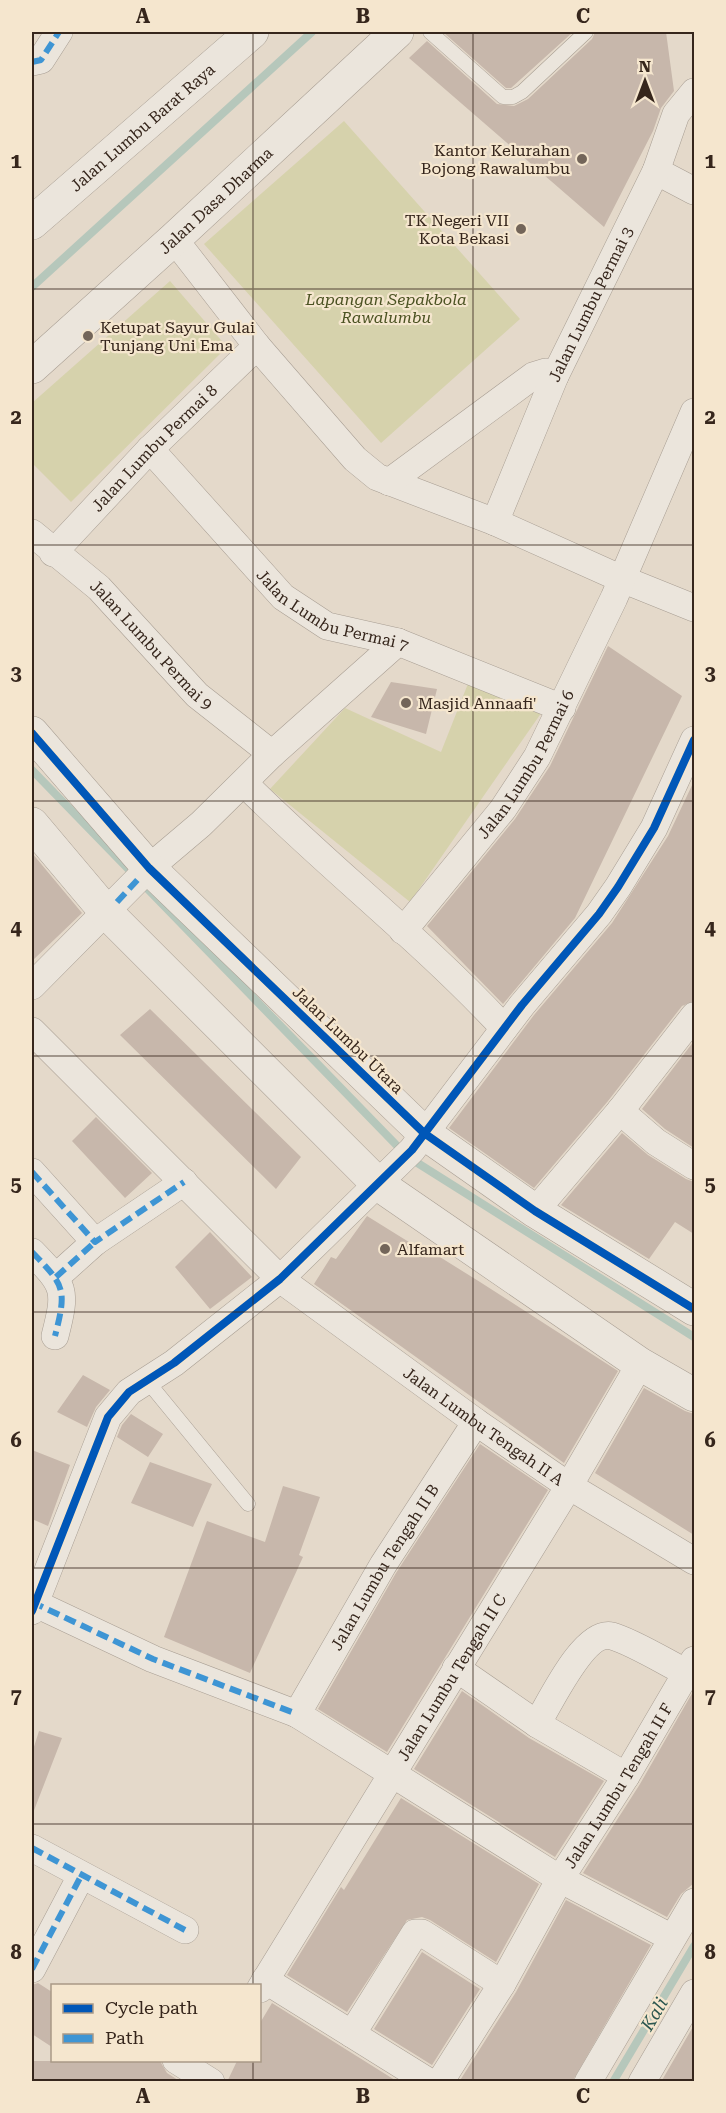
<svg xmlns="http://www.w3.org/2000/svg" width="726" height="2113" font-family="'Roboto Serif',serif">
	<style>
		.green { fill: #d6d2ac }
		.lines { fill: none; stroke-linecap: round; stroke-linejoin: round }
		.stream { stroke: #b6c7bb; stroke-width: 8 }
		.building { fill: #c7b7ab }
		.service-casing { stroke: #a89e93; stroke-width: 15 }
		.minor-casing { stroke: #a89e93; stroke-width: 28 }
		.tertiary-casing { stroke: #a89e93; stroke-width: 34 }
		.service { stroke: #ebe5dc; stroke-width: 14 }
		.minor { stroke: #ebe5dc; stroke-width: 27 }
		.tertiary { stroke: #ebe5dc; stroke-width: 33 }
		.quiet { stroke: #3e95d4; stroke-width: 6; stroke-dasharray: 12 6; stroke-linecap: butt }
		.cycleway-casing { stroke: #f5e6ce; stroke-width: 11 }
		.cycleway { stroke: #0057b8; stroke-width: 8 }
		.grid { fill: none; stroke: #36261c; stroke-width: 1.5; stroke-opacity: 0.55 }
		.poi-dot { fill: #736559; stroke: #f5e6ce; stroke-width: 2 }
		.labels { text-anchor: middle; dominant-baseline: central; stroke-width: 4.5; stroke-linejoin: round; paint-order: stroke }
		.street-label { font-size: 16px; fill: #36261c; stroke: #f5e6ce }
		.poi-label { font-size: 16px; fill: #36261c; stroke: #f5e6ce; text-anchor: start }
		.park-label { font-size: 16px; font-style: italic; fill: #4b5222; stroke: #f5e6ce }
		.water-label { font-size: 18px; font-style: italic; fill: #2b564f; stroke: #f5e6ce }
		.neatline { fill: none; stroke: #36261c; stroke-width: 2 }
		.grid-label { font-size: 20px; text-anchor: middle; font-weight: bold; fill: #36261c }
	</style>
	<rect width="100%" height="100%" fill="#e4d9ca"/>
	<!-- green -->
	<path class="green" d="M344 121 520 319 381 443 204 244Z
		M170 281 227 347 71 502 32 463V403Z
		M471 676 544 709 410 902 270 789 345 708 441 752Z"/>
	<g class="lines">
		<!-- stream -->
		<path class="stream" d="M32 287 312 32
			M32 770 408 1157 694 1337
			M613 2082 694 1946"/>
	</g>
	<!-- building -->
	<path class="building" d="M443 32H573L511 88H506Z
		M595 32H666L674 91 661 108 653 131 604 227 409 58 427 41 497 104 514 106 528 99 592 39Z
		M608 646 682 696 575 918 503 1004 427 926 515 819 550 766Z
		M391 682 437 689 426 734 371 717Z
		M694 781V1001L682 1006 608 1101 534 1188 449 1128 534 1015 612 923 668 836Z
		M32 853 82 913 32 961Z
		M150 1009 301 1157 276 1189 120 1035Z
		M694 1041V1148L665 1129 642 1109Z
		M96 1117 152 1173 125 1198 72 1141Z
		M622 1133 648 1155 686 1179 694 1182V1234L675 1222 649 1259 561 1205Z
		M367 1216 425 1252 427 1249 480 1282 618 1371 564 1463 314 1284 331 1257 336 1259Z
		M210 1232 252 1277 210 1309 175 1267Z
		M83 1375 110 1390 96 1407 87 1427 57 1412Z
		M644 1388 685 1411 694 1414V1535L595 1473Z
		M131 1414 163 1434 148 1457 117 1437 122 1425Z
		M480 1444 548 1490 387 1752 318 1709 396 1573Z
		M32 1450 70 1465 48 1526 32 1519Z
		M150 1462 212 1484 193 1527 131 1503Z
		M283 1486 320 1497 299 1555 303 1557 250 1673 164 1637 207 1521 265 1542Z
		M694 1690V1883L681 1894 667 1917 583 1873 640 1784Z
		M462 1691 529 1738 604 1781 555 1857 414 1769Z
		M39 1731 62 1738 33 1813 32 1753Z
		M401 1798 539 1884 496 1962 430 1920 422 1917 407 1920 347 2012 287 1975 341 1887 344 1890Z
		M566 1900 651 1945 572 2082H459L516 1992Z
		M422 1952 480 1989 432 2065 374 2029Z
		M38 1983 52 1992V2047L32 2034V1985Z
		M272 2003 398 2082H227L237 2061H260V2023Z
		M694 2025V2082H661Z
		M32 2061H160L167 2073 181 2082H32Z"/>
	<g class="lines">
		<defs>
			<path id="service" d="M430 32 503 97H513L522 92 586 32
				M148 1382 248 1504"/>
			<g id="minor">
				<path d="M32 62 41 60 59 32"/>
				<path d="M656 171 694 191"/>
				<path d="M174 239 257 346 355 459 377 477 495 522 622 579 694 608"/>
				<path id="s1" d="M150 449 283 597 327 626 398 642 562 708"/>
				<path d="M389 482 533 376 546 372 555 376"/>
				<path id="s2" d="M495 522 555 376 656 171 676 114 694 92"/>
				<path id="s3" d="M32 533 99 588 197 695 272 754"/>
				<path id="s4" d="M53 553 150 449 257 346"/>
				<path d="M244 783C328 867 423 941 504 1028"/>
				<path id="s5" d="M403 931 503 809 537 757 614 598 694 412"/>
				<path d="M32 986 149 868 201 824 272 754 398 642"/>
				<path id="s6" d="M32 1031 280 1279 476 1422 569 1486 694 1561"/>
				<path d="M620 1111 656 1142 694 1166"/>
				<path d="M32 1172 95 1242 184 1182"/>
				<path d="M535 1211 620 1111 694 1016"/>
				<path d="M32 1252C65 1286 67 1289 55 1336"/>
				<path d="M56 1277 95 1242"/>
				<path d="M32 1602 153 1659 297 1714 560 1879 672 1938"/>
				<path d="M32 1611 108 1417 129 1392 174 1363 280 1279 412 1150 522 1005 599 914 618 887 654 828 694 740"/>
				<path d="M456 1668 537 1724 626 1776"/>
				<path id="s7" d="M297 1714 383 1565 476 1422"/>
				<path d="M537 1724C550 1703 584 1629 612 1636 633 1642 667 1663 687 1673"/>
				<path d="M32 1848 185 1930"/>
				<path d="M32 1969 81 1876"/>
				<path d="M265 1980 429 2082"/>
				<path id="s8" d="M260 1989 569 1486 640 1364"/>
				<path d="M352 2034 415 1933H422L430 1938 502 1984"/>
				<path d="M176 2060 211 2082"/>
				<path id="s9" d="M440 2082 502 1984 560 1879 626 1776 694 1660"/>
				<path d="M588 2082 694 1902"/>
				<path d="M642 2082 694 1993"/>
			</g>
			<g id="tertiary">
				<path id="s10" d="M32 223 252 32"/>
				<path id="s11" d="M32 367 174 239 397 32"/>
				<path d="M32 733 149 868 424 1133 535 1211 694 1309"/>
				<path d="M32 824 107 913 378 1184 640 1364 694 1395"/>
			</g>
		</defs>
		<!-- service casing -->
		<use href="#service" class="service-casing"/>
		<!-- minor casing -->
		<use href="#minor" class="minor-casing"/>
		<!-- tertiary casing -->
		<use href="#tertiary" class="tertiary-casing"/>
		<!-- service -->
		<use href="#service" class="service"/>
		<!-- minor -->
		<use href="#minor" class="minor"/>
		<!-- tertiary -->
		<use href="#tertiary" class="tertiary"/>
		<!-- quiet -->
		<path class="quiet" d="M32 62 41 60 59 32
			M117 902 141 876
			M32 1172 95 1242 184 1182
			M32 1252C65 1286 67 1289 55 1336
			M56 1277 95 1242
			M32 1602 153 1659 297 1714
			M32 1848 185 1930
			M32 1969 81 1876"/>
		<defs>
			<path id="cycleway" d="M32 733 149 868 424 1133 535 1211 694 1309
				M32 1611 108 1417 129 1392 174 1363 280 1279 412 1150 522 1005 599 914 618 887 654 828 694 740"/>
		</defs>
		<!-- cycleway casing -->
		<use href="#cycleway" class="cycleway-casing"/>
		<!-- cycleway -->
		<use href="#cycleway" class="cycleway"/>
	</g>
	<!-- grid -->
	<path class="grid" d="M253 32V1986M473 32V2082M32 289H694M32 545H694M32 801H694M32 1056H694M32 1312H694M32 1568H694M32 1824H694M253 2060V2082"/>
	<!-- markers -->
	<g class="poi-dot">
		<circle cx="582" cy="159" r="6"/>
		<circle cx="521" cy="229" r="6"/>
		<circle cx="88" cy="336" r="6"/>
		<circle cx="406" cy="703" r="6"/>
		<circle cx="385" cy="1249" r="6"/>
	</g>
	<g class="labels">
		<!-- street labels -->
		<g class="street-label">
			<text stroke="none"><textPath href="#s10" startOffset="146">Jalan Lumbu Barat Raya</textPath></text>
			<text stroke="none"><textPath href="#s11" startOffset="248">Jalan Dasa Dharma</textPath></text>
			<text stroke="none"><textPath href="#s2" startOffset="238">Jalan Lumbu Permai 3</textPath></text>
			<text stroke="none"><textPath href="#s4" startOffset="146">Jalan Lumbu Permai 8</textPath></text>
			<text stroke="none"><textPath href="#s1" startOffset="250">Jalan Lumbu Permai 7</textPath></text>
			<text stroke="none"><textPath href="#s3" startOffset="164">Jalan Lumbu Permai 9</textPath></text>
			<text stroke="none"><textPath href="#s5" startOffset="208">Jalan Lumbu Permai 6</textPath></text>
			<text transform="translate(348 1040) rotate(44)">Jalan Lumbu Utara</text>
			<text stroke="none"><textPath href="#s6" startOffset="602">Jalan Lumbu Tengah II A</textPath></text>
			<text stroke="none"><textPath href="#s7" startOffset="171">Jalan Lumbu Tengah II B</textPath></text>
			<text stroke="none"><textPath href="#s8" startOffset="366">Jalan Lumbu Tengah II C</textPath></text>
			<text stroke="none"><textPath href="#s9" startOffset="346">Jalan Lumbu Tengah II F</textPath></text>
		</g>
		<!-- poi labels -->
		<g class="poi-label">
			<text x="570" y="150" text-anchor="end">Kantor Kelurahan<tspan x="570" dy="18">Bojong Rawalumbu</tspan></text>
			<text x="509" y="220" text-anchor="end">TK Negeri VII<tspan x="509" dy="18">Kota Bekasi</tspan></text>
			<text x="100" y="327">Ketupat Sayur Gulai<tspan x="100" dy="18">Tunjang Uni Ema</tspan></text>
			<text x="418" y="703">Masjid Annaafi'</text>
			<text x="397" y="1249">Alfamart</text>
		</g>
		<!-- park labels -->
		<g class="park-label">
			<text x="386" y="299">Lapangan Sepakbola<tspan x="386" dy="18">Rawalumbu</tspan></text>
		</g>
		<!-- water labels -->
		<g class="water-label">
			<text transform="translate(654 2014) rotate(-59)">Kali</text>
		</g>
	</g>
	<!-- border -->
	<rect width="726" height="2113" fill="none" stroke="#f5e6ce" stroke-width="66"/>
	<!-- legend -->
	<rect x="51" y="1984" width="210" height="78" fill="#f5e6ce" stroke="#a99987" stroke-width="1.5"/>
	<rect x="63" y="2004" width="30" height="9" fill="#0057b8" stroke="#a99987" stroke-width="1.5"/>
	<text x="105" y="2014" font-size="18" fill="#36261c">Cycle path</text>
	<rect x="63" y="2034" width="30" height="9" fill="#3e95d4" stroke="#a99987" stroke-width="1.5"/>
	<text x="105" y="2044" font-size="18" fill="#36261c">Path</text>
	<!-- north arrow -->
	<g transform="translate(645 81)" stroke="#f5e6ce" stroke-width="4.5" paint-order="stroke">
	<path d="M0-4.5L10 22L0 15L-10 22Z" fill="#36261c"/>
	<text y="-9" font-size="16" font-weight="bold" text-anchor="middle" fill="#36261c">N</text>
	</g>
	<rect x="33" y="33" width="660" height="2047" class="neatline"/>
	<g class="grid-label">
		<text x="143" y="23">A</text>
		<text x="363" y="23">B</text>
		<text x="583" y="23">C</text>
		<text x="16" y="168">1</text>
		<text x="710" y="168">1</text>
		<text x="16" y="424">2</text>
		<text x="710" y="424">2</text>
		<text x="16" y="680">3</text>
		<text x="710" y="680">3</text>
		<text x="16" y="935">4</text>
		<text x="710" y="935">4</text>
		<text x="16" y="1191">5</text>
		<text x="710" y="1191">5</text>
		<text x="16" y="1447">6</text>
		<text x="710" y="1447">6</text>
		<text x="16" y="1703">7</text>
		<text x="710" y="1703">7</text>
		<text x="16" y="1959">8</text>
		<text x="710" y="1959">8</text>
		<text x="143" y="2103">A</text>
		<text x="363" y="2103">B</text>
		<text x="583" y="2103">C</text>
	</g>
</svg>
